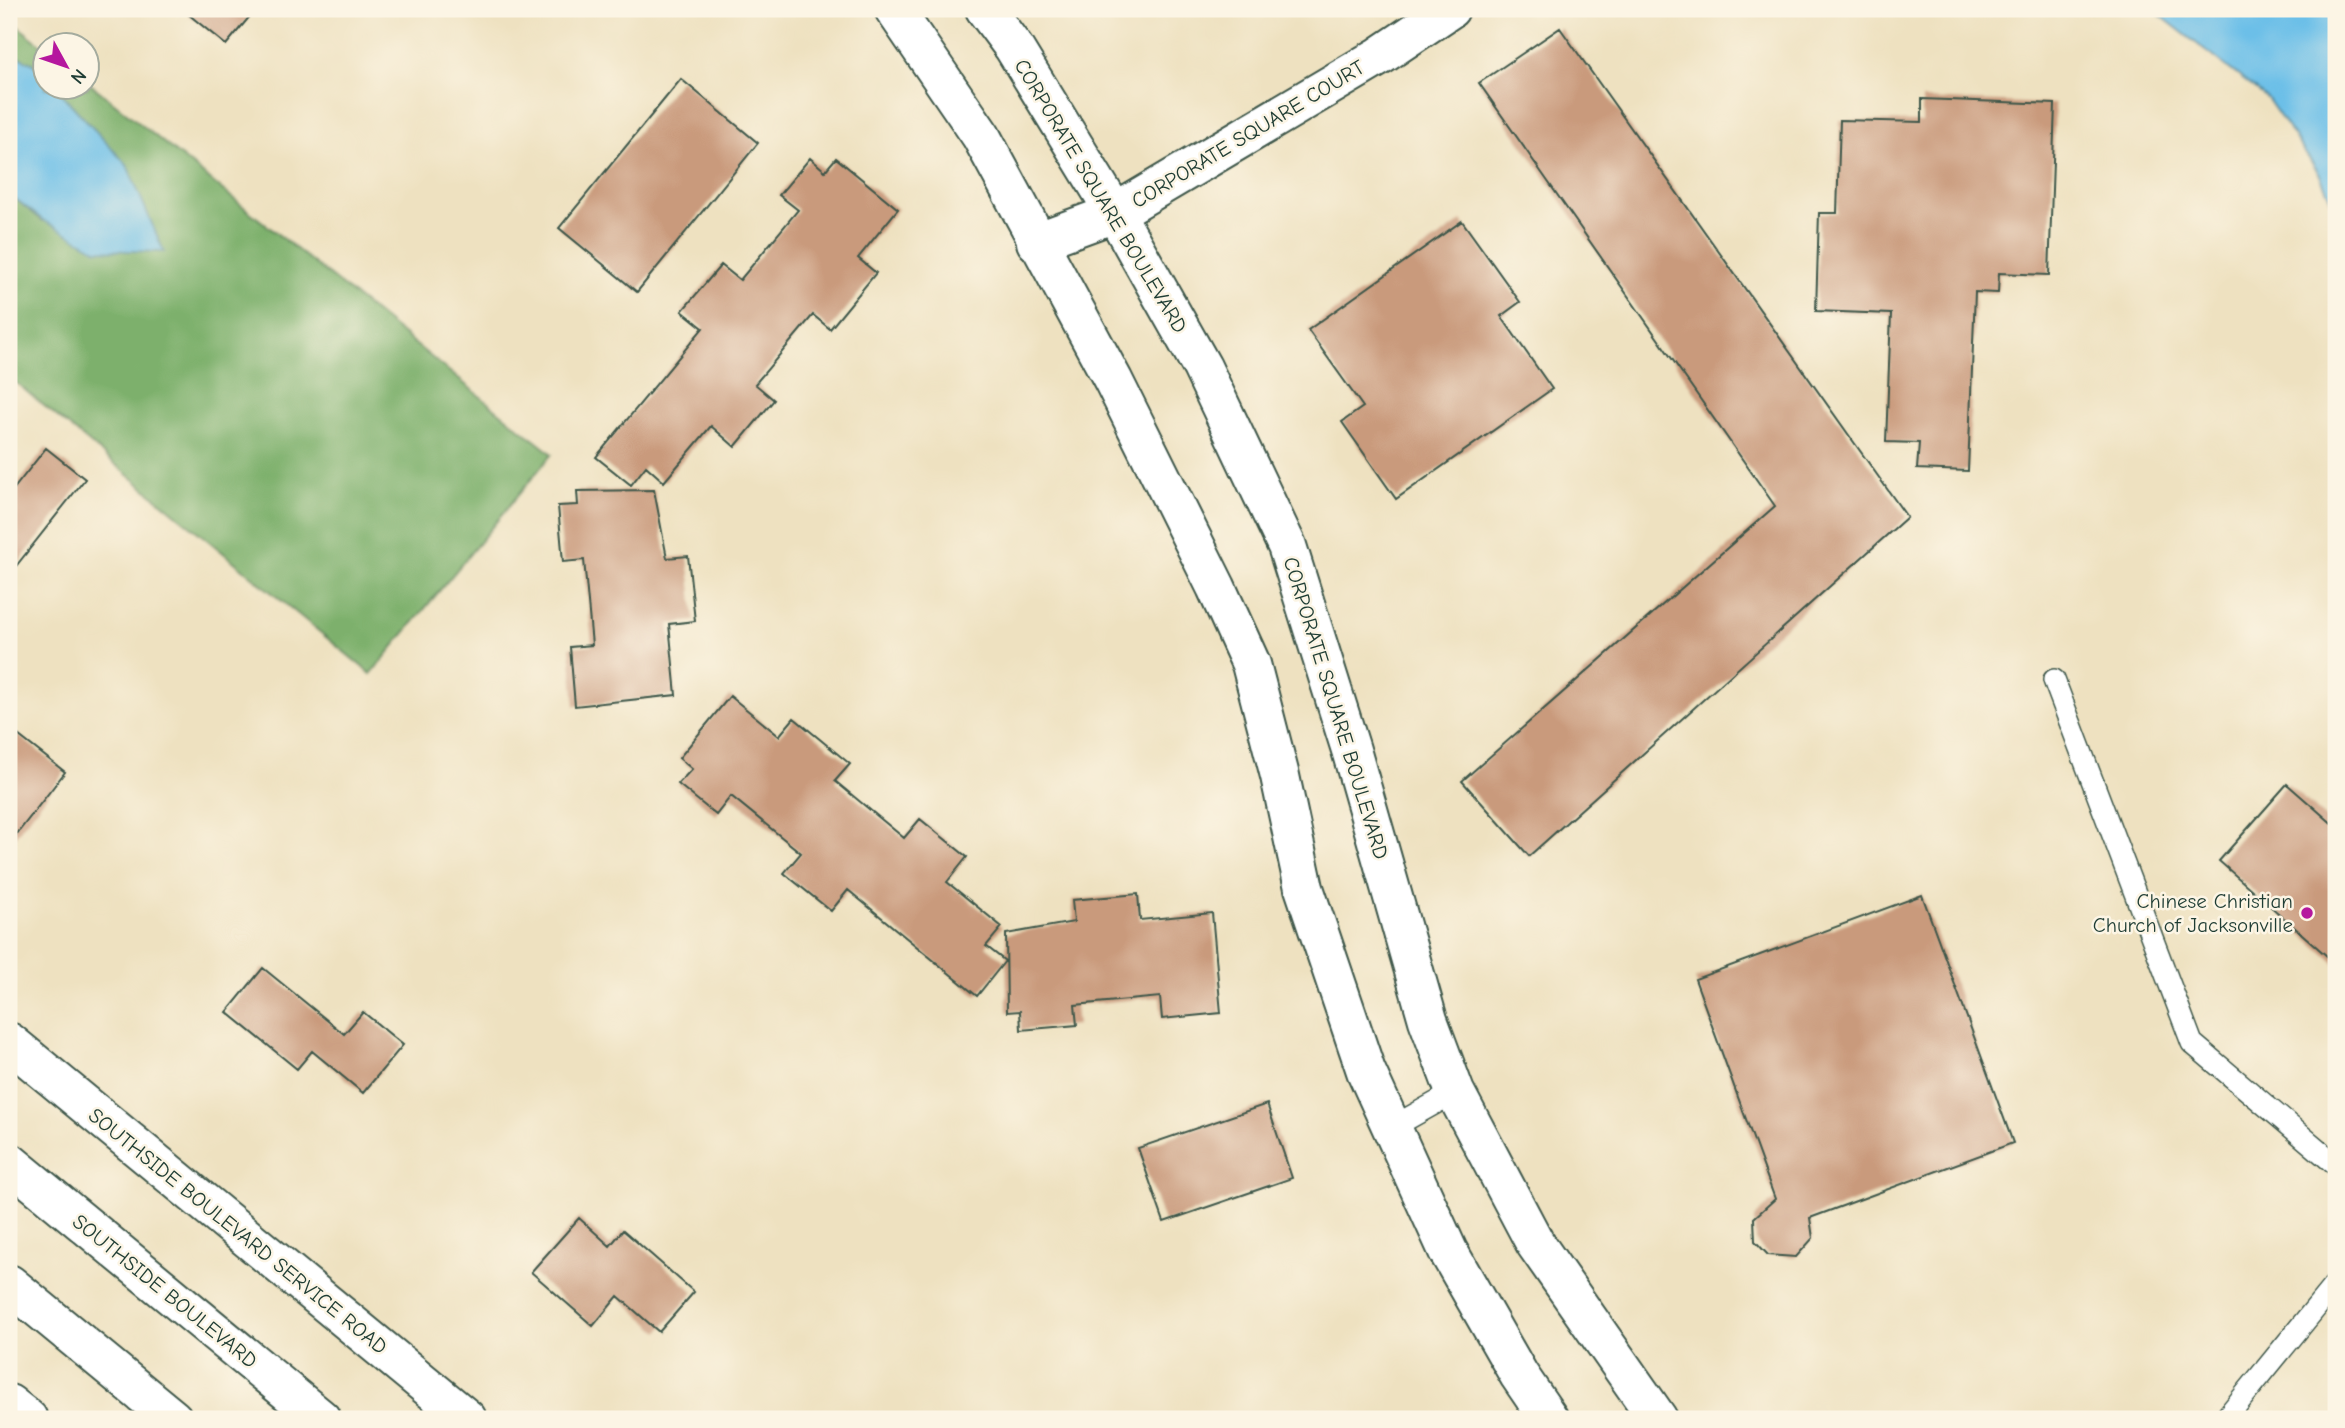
<svg xmlns="http://www.w3.org/2000/svg" width="2345" height="1428" font-family="'Comic Neue',sans-serif">
	<style>
		.forest { fill: #7db06c; stroke: #4e7650; stroke-width: 2 }
		.water { fill: #6cbfe8; stroke: #467e8e; stroke-width: 2 }
		.building { fill: #c99a7c }
		.lines { fill: none; stroke-linecap: round; stroke-linejoin: round }
		.lane-casing { stroke: #3e5649; stroke-width: 24 }
		.street-casing { stroke: #3e5649; stroke-width: 42 }
		.secondary-casing { stroke: #3e5649; stroke-width: 42 }
		.highway-casing { stroke: #3e5649; stroke-width: 42 }
		.lane { stroke: #fff; stroke-width: 21 }
		.street { stroke: #fff; stroke-width: 38 }
		.secondary { stroke: #fff; stroke-width: 38 }
		.highway { stroke: #fff; stroke-width: 38 }
		.poi-dot { fill: #b5179e; stroke: #fcf5e5; stroke-width: 2.5 }
		.labels { text-anchor: middle; dominant-baseline: central; stroke-width: 5; stroke-linejoin: round; paint-order: stroke }
		.street-label { font-size: 21px; fill: #1f3d34; stroke: #fcf5e5 }
		.poi-label { font-size: 21px; fill: #1f3d34; stroke: #fcf5e5; text-anchor: end }
	</style>
	<rect width="100%" height="100%" fill="#fcf5e5"/>
	<filter id="ink" filterUnits="userSpaceOnUse"><feTurbulence type="fractalNoise" baseFrequency=".0143" numOctaves="2"/><feDisplacementMap in="SourceGraphic" scale="14" xChannelSelector="R" yChannelSelector="G"/><feConvolveMatrix kernelMatrix="1 2 1 2 8 2 1 2 1" color-interpolation-filters="sRGB"/></filter>
	<filter id="wash" filterUnits="userSpaceOnUse"><feTurbulence type="fractalNoise" baseFrequency=".00686" numOctaves="4" result="noise"/><feDisplacementMap in="SourceGraphic" scale="28" xChannelSelector="R" yChannelSelector="G"/><feGaussianBlur stdDeviation="1.57" result="paint"/><feColorMatrix in="noise" values="0 0 0 0 0 0 0 0 0 0 0 0 0 0 0 0 0 1.4 0 .05"/><feComposite in="paint" operator="in"/></filter>
	<g filter="url(#wash)">
		<rect width="100%" height="100%" fill="#eee1c0"/>
		<!-- forest -->
		<path class="forest" d="M9 19 45 48V76L34 64 9 53Z
			M88 82 552 454 371 674 9 377V194L43 221 127 165 56 88H88Z"/>
		<!-- water -->
		<path class="water" d="M2152 9H2336V211L2319 173 2267 98Z
			M9 53 34 64 45 76 46 88H56L127 165 164 252 97 250 43 220 9 194Z"/>
		<g id="blocks">
			<!-- building -->
			<path class="building" d="M182 9H256L226 45Z
				M1560 28 1907 517 1529 856 1462 781 1775 506 1479 83Z
				M681 79 758 143 637 292 559 228Z
				M1922 99 2055 104 2049 275 1999 273 1998 293 1975 292 1968 471 1917 469 1919 443 1886 442 1891 314 1816 311 1819 213H1837L1840 120 1922 122Z
				M810 158 825 171 836 158 898 209 858 258 876 273 830 329 813 315 755 384 774 400 735 447 711 426 664 482 646 466 631 485 596 457 703 328 682 311 721 265 740 280 798 210 779 195Z
				M1462 221 1520 302 1501 316 1552 389 1396 499 1342 422 1363 407 1308 330Z
				M46 448 85 479 9 575V495Z
				M654 490 667 558 688 556 695 621 669 624 676 695 575 706 570 647 592 645 584 560 563 562 558 506 578 505 577 491Z
				M730 696 779 736 794 718 850 764 835 781 904 838 920 819 967 857 947 882 1002 927 986 946 1005 961 977 996 848 890 831 911 784 873 801 853 731 796 716 815 678 784 692 769 679 758Z
				M9 728 65 772 9 844Z
				M2287 784 2336 827V964L2219 861Z
				M1138 894 1140 920 1212 913 1221 1013 1162 1019 1160 997 1075 1005 1077 1025 1021 1030 1020 1011 1007 1012 1006 934 1074 922 1072 900Z
				M1922 895 2013 1143 1810 1218 1813 1238 1796 1257 1768 1255 1755 1241 1754 1218 1775 1199 1695 979Z
				M263 968 344 1034 363 1012 403 1045 363 1093 312 1051 297 1069 227 1012Z
				M1267 1104 1292 1178 1164 1222 1138 1148Z
				M579 1218 610 1246 623 1230 694 1292 659 1332 618 1296 593 1326 531 1272Z"/>
		</g>
	</g>
	<g filter="url(#ink)">
		<use href="#blocks" fill-opacity="0" stroke="#3e5649" stroke-width="2"/>
		<g class="lines">
			<defs>
				<path id="lane" d="M2054 680 2192 1043 2336 1165
					M1391 1128 1455 1092
					M2225 1419 2336 1283"/>
				<path id="street" d="M1036 242 1115 213 1380 56 1450 9
					M9 1042 467 1419
					M9 1404 28 1419"/>
				<path id="secondary" d="M894 9 981 136 1113 380 1216 587 1251 664 1280 776 1304 888 1366 1071 1448 1251 1519 1375 1549 1419
					M985 9 1014 48 1115 213 1202 367 1287 546 1351 750 1428 1020 1455 1092 1535 1243 1658 1419"/>
				<path id="highway" d="M9 1162 321 1419
					M9 1284 173 1419"/>
			</defs>
			<!-- lane casing -->
			<use href="#lane" class="lane-casing"/>
			<!-- street casing -->
			<use href="#street" class="street-casing"/>
			<!-- secondary casing -->
			<use href="#secondary" class="secondary-casing"/>
			<!-- highway casing -->
			<use href="#highway" class="highway-casing"/>
			<!-- lane -->
			<use href="#lane" class="lane"/>
			<!-- street -->
			<use href="#street" class="street"/>
			<!-- secondary -->
			<use href="#secondary" class="secondary"/>
			<!-- highway -->
			<use href="#highway" class="highway"/>
		</g>
	</g>
	<!-- markers -->
	<circle class="poi-dot" cx="2307" cy="913" r="7"/>
	<g class="labels">
		<!-- street labels -->
		<g class="street-label">
			<text transform="translate(1248 134) rotate(-31)">CORPORATE SQUARE COURT</text>
			<text transform="translate(1101 196) rotate(59)">CORPORATE SQUARE BOULEVARD</text>
			<text transform="translate(1336 708) rotate(73)">CORPORATE SQUARE BOULEVARD</text>
			<text transform="translate(238 1231) rotate(39)">SOUTHSIDE BOULEVARD SERVICE ROAD</text>
			<text transform="translate(165 1291) rotate(39)">SOUTHSIDE BOULEVARD</text>
		</g>
		<!-- poi labels -->
		<g class="poi-label">
			<text x="2293" y="901">Chinese Christian<tspan x="2293" dy="24">Church of Jacksonville</tspan></text>
		</g>
	</g>
	<!-- margin -->
	<rect width="2345" height="1428" fill="none" stroke="#fcf5e5" stroke-width="35"/>
	<!-- north arrow -->
	<g transform="translate(66 66) rotate(130)"><circle r="33" fill="#fcf5e5" stroke="#a4ab9e" stroke-width="2"/>
	<path d="M0-5L12 26L0 18L-12 26Z" fill="#b5179e"/>
	<text y="-10" font-size="19" font-weight="bold" text-anchor="middle" fill="#1f3d34">N</text>
	</g>
</svg>
